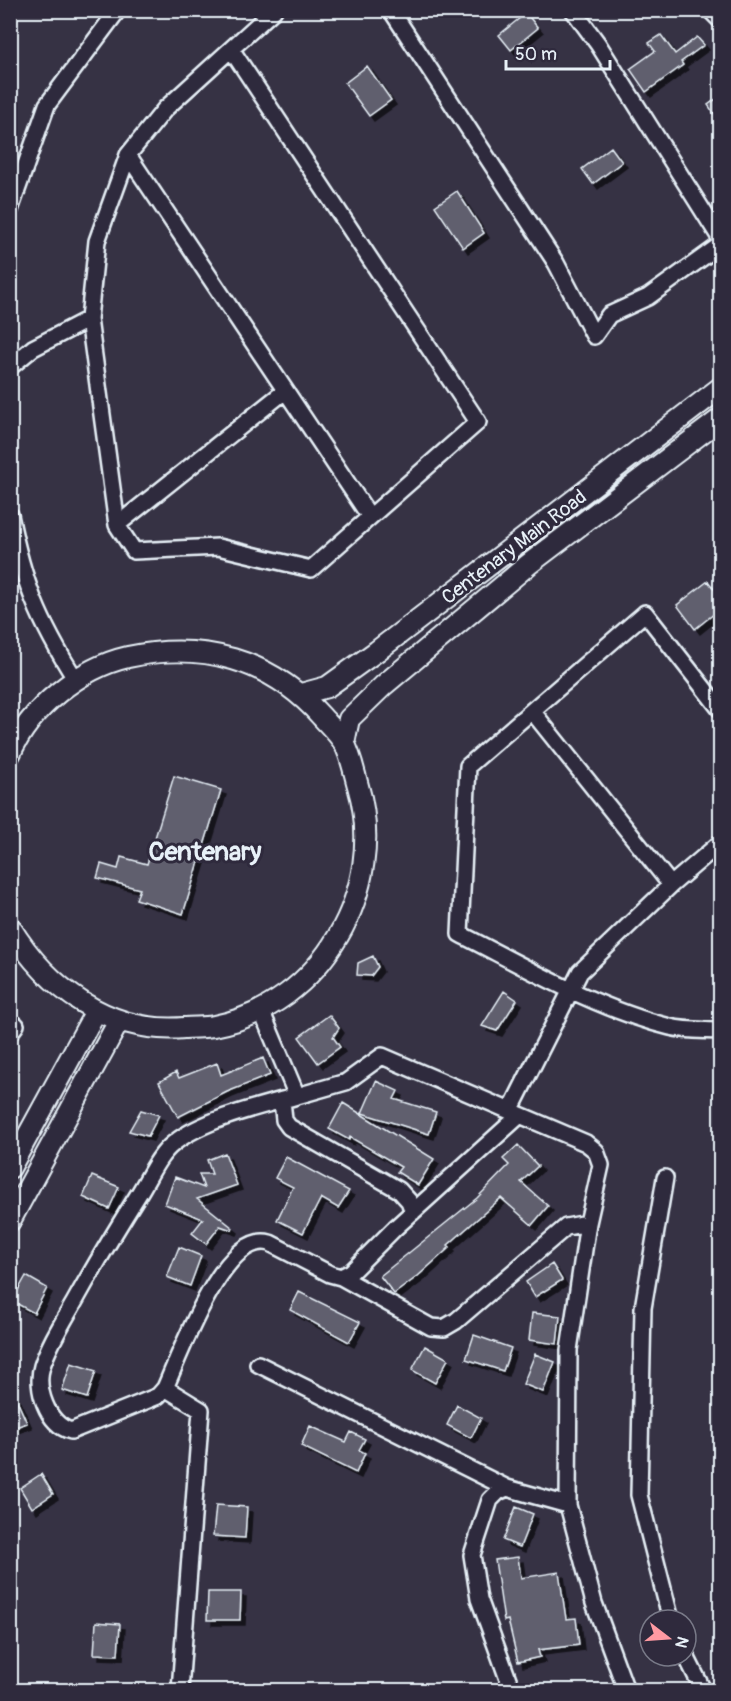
<svg xmlns="http://www.w3.org/2000/svg" width="731" height="1701" font-family="Pangolin,sans-serif">
	<style>
		.building { fill: #605e6e; stroke: #e8f1f8; stroke-width: 1.5; filter: url(#shadow) }
		.lines { fill: none; stroke-linecap: round; stroke-linejoin: round }
		.minor-casing { stroke: #e8f1f8; stroke-width: 20 }
		.tertiary-casing { stroke: #e8f1f8; stroke-width: 24 }
		.minor { stroke: #2f2a3d; stroke-width: 15 }
		.tertiary { stroke: #2f2a3d; stroke-width: 20 }
		.labels { text-anchor: middle; dominant-baseline: central; stroke-width: 6; stroke-linejoin: round; paint-order: stroke }
		.street-label { font-size: 20px; fill: #e8f1f8; stroke: #2f2a3d }
		.district-label { font-size: 26px; font-weight: bold; fill: #e8f1f8; stroke: #2f2a3d }
	</style>
	<defs>
		<filter id="shadow"><feDropShadow dx="5" dy="5" stdDeviation="0" flood-color="#0009"/></filter>
	</defs>
	<rect width="100%" height="100%" fill="#363244"/>
	<filter id="ink" filterUnits="userSpaceOnUse"><feTurbulence type="fractalNoise" baseFrequency=".0167" numOctaves="2"/><feDisplacementMap in="SourceGraphic" scale="12" xChannelSelector="R" yChannelSelector="G"/><feConvolveMatrix kernelMatrix="1 2 1 2 8 2 1 2 1" color-interpolation-filters="sRGB"/></filter>
	<g filter="url(#ink)">
		<!-- building -->
		<path class="building" d="M526 13 538 28 511 50 499 35Z
			M661 35 675 54 697 37 704 45 681 62 683 65 646 92 630 69 655 51 649 43Z
			M367 66 391 100 369 116 345 83Z
			M720 96V122L708 105Z
			M611 147 622 162 593 184 582 169Z
			M457 191 484 233 463 248 435 206Z
			M708 581 720 597V609L695 629 677 605Z
			M174 776 221 790 183 914 136 899 140 889 97 878 101 864 118 869 121 857 147 864Z
			M373 956 378 967 371 976 357 975 358 963Z
			M504 991 517 1000 497 1031 482 1026Z
			M329 1015 339 1028 333 1037 340 1047 318 1063 299 1037Z
			M263 1058 270 1075 227 1092 178 1117 159 1082 176 1072 179 1078 217 1063 221 1075Z
			M376 1081 398 1091 394 1099 436 1112 429 1134 362 1113Z
			M343 1103 434 1159 418 1185 397 1172 401 1167 350 1137 349 1140 329 1129Z
			M141 1110 159 1115 148 1136 129 1131Z
			M518 1145 538 1166 521 1182 548 1206 532 1225 501 1198 448 1245 450 1247 418 1276 394 1294 380 1276 477 1198 509 1165 503 1159Z
			M225 1153 237 1185 197 1199 233 1228 232 1230 220 1226 206 1244 192 1233 203 1219 165 1204 175 1177 204 1188 199 1174H212L207 1160Z
			M286 1157 349 1191 338 1208 321 1198 303 1233 277 1220 293 1187 275 1178Z
			M92 1176 119 1187 109 1209 83 1197Z
			M179 1247 201 1256 190 1286 167 1277Z
			M552 1264 562 1280 535 1297 526 1282Z
			M26 1276 47 1288 34 1313 12 1301Z
			M299 1292 360 1322 349 1342 290 1310Z
			M532 1313 560 1316 557 1344 529 1340Z
			M474 1335 511 1348 503 1371 466 1359Z
			M425 1346 448 1359 435 1383 412 1370Z
			M535 1354 555 1362 543 1392 523 1384Z
			M71 1363 96 1371 87 1398 62 1390Z
			M10 1385 27 1423 10 1429Z
			M457 1405 481 1418 471 1438 447 1425Z
			M310 1426 346 1442 351 1432 365 1439 359 1450 365 1453 356 1473 301 1446Z
			M41 1474 53 1494 32 1508 20 1488Z
			M216 1505 247 1507 245 1538 213 1536Z
			M516 1507 533 1514 520 1547 503 1540Z
			M518 1557 521 1578 559 1572 566 1619 576 1618 579 1645 538 1650 540 1657 518 1662 508 1620 504 1621 495 1560Z
			M208 1592H241L240 1620H207Z
			M96 1622 120 1624 118 1655 94 1654Z"/>
		<g class="lines">
			<defs>
				<path id="minor" d="M391 10 556 263 594 336 609 315 648 297 720 245
					M573 10 598 44 720 238
					M710 10 720 20
					M231 49 478 422 311 569 218 547 134 551 117 525 89 319 97 241 128 155 165 109 274 10
					M128 155 370 517
					M10 210 47 105 118 10
					M10 367 33 348 89 319
					M10 515C23 582 39 622 76 680
					M117 525 285 391
					M720 709 645 613 468 766 460 934C527 968 597 1009 670 1027 686 1031 704 1030 720 1031
					M532 711 671 885
					M261 1010 297 1096 346 1082 382 1056 510 1111 580 972 671 885 720 843
					M10 1033 16 1025
					M297 1096C261 1106 204 1119 174 1143 158 1155 149 1178 138 1195 116 1230 95 1265 75 1301 63 1322 49 1344 42 1366 35 1388 47 1424 71 1431L158 1396 165 1388C180 1355 224 1230 270 1243L330 1274 341 1277 351 1272 395 1228 520 1115
					M282 1100 284 1120 289 1127 399 1190 409 1201 413 1212
					M513 1112 586 1143 596 1151 601 1165 588 1223 569 1350 568 1505 594 1603 626 1690
					M665 1178 643 1308 639 1495 671 1620
					M341 1277 431 1327 444 1328 456 1321 566 1227 588 1223
					M258 1364 507 1488
					M165 1388 201 1410 180 1690
					M686 1656 703 1690
					M512 1690 479 1599 472 1555 490 1500 498 1492 507 1488 568 1505"/>
				<path id="tertiary" d="M301 694 327 687 377 651 720 388
					M344 743 349 719 384 685 529 564 720 419
					M10 754C30 708 80 668 128 657 202 641 270 659 321 716 328 724 338 733 344 743 351 755 354 772 358 786 388 888 322 1006 214 1026 204 1028 194 1027 184 1028 109 1034 47 988 10 927
					M10 1168 96 1011
					M10 1221 119 1021"/>
			</defs>
			<!-- minor casing -->
			<use href="#minor" class="minor-casing"/>
			<!-- tertiary casing -->
			<use href="#tertiary" class="tertiary-casing"/>
			<!-- minor -->
			<use href="#minor" class="minor"/>
			<!-- tertiary -->
			<use href="#tertiary" class="tertiary"/>
		</g>
	</g>
	<g class="labels">
		<!-- street labels -->
		<g class="street-label">
			<text transform="translate(514 547) rotate(-37)">Centenary Main Road</text>
		</g>
		<!-- district labels -->
		<g class="district-label">
			<text x="205" y="852">Centenary</text>
		</g>
	</g>
	<!-- margin -->
	<rect width="731" height="1701" fill="none" stroke="#2f2a3d" stroke-width="36"/>
	<rect x="18" y="18" width="695" height="1665" fill="none" stroke="#e8f1f8" stroke-width="2" filter="url(#ink)"/>
	<!-- north arrow -->
	<g transform="translate(668 1638) rotate(107)"><circle r="28" fill="#2f2a3d" stroke="#797a88" stroke-width="1.5"/>
	<path d="M0-4.5L10 22L0 15L-10 22Z" fill="#ff9aa2"/>
	<text y="-9" font-size="16" font-weight="bold" text-anchor="middle" fill="#e8f1f8">N</text>
	</g>
	<!-- scale -->
	<path d="M506 60v9h104v-9" fill="none" stroke="#e8f1f8" stroke-width="3"/>
	<text x="515" y="60" font-size="18" fill="#e8f1f8" stroke="#2f2a3d" stroke-width="4.5" paint-order="stroke">50 m</text>
</svg>
